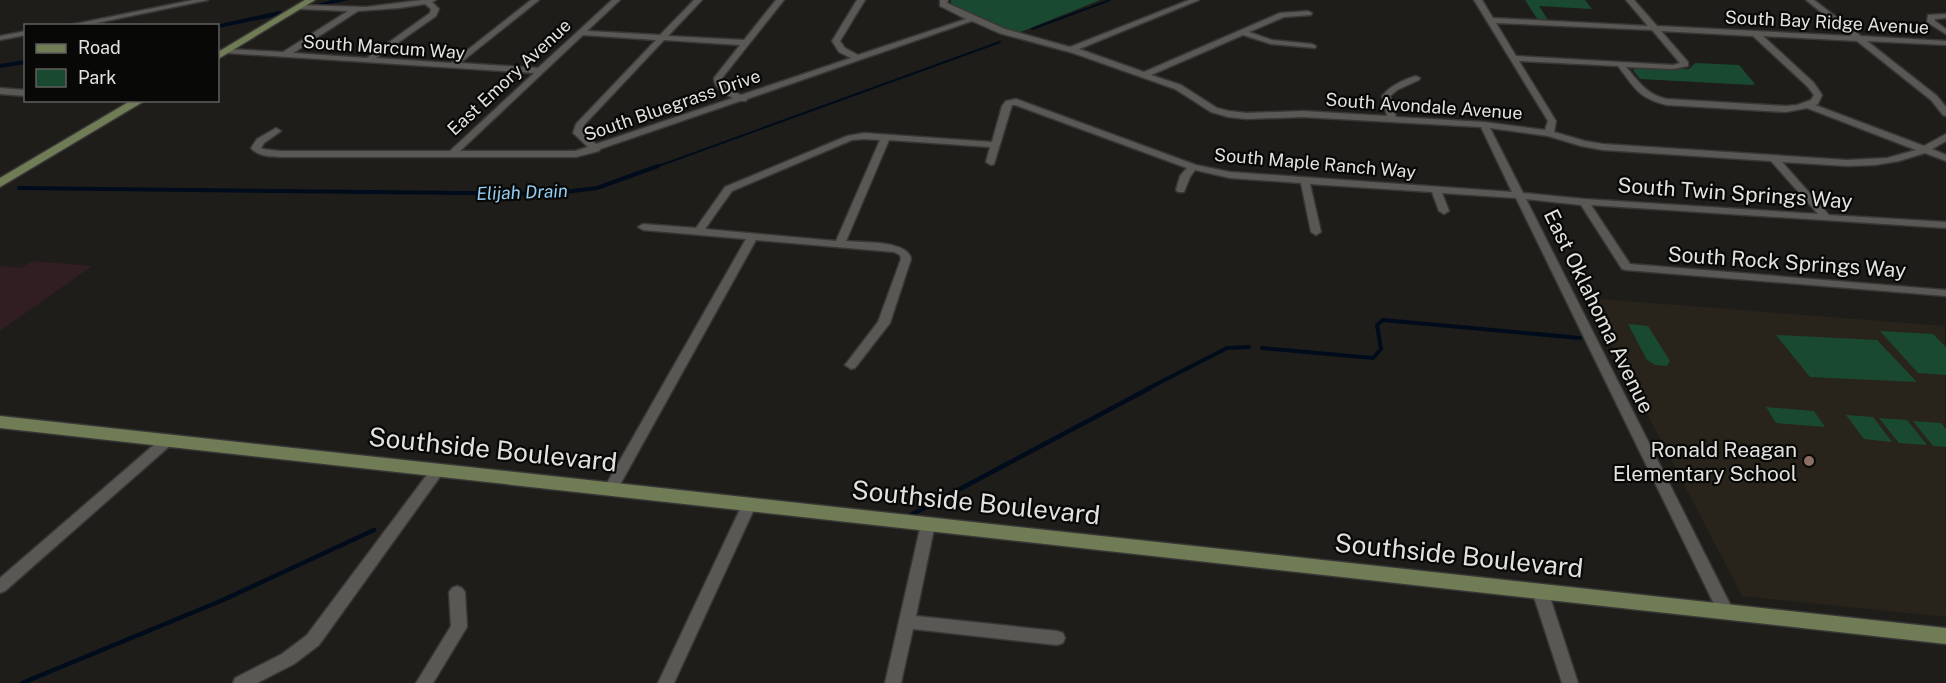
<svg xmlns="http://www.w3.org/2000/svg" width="1946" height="683" font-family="'Public Sans',sans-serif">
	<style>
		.commercial { fill: #311e22 }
		.built { fill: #28241b }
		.green { fill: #1a4932 }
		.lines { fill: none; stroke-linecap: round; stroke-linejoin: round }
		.stream-far2 { stroke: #000c1b; stroke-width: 2 }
		.stream-far1 { stroke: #000c1b; stroke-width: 4 }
		.stream { stroke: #000c1b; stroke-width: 4.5 }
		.canal { fill: #000c1b; fill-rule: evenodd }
		.street-casing { stroke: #393735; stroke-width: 3 }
		.secondary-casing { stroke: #393735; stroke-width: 3 }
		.street { fill: #5a5855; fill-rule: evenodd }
		.secondary { fill: #707c56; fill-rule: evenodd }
		.education-dot { fill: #8d6e63; stroke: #080806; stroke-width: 2 }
		.labels { text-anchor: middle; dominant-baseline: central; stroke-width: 4.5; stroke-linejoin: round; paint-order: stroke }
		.far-street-label { font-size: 18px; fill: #e3e2e0; stroke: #080806 }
		.far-water-label { font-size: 18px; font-style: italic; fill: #91cdf4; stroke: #080806 }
		.street-label { font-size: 21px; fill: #e3e2e0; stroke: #080806 }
		.poi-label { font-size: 21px; fill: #e3e2e0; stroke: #080806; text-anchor: end }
		.near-street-label { font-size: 26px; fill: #e3e2e0; stroke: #080806 }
	</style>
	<rect width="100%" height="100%" fill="#1f1d1a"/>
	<!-- commercial -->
	<path class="commercial" d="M32 261 92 266 0 331V266L21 268Z"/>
	<!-- built -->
	<path class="built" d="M1587 298 1945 326 1946 617 1742 596Z"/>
	<!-- green -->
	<path class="green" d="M951 0H1100L1018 33 951 6Z
		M1525 0H1585L1592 9 1539 6 1548 20H1538Z
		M1695 63 1739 65 1755 84 1752 85 1640 79 1633 70 1637 68 1689 69Z
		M1628 324 1648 326 1670 361 1667 366 1655 365 1647 360Z
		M1880 331 1933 334 1946 347V375L1918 373Z
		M1776 335 1877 340 1917 382 1810 377Z
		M1766 407 1814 411 1825 427 1776 423Z
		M1846 415 1873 417 1892 442 1864 439Z
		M1879 418 1907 420 1927 445 1899 443Z
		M1913 421 1941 423 1946 429V447L1933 446Z"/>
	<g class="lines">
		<!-- stream-far2 -->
		<path class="stream-far2" d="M1032 29 1110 0
			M653 168 1000 42"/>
		<!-- stream-far1 -->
		<path class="stream-far1" d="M19 188 548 194 597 188 658 166
			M1262 348 1373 358 1381 349 1377 325 1383 320 1580 338
			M1147 389 1227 348 1249 347"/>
		<!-- stream -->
		<path class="stream" d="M909 516 1150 388
			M22 683 223 600 374 530"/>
		<!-- canal -->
		<path class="canal" d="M332 0H349L321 6 317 4Z
			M279 11H282V15L218 28V26H211Z
			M26 60V64L0 68V64Z"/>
		<defs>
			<path id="street" d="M193 0H208L82 26H65Z
				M422 0H436L432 2 439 9 436 16 376 58 451 63 531 0H539L460 63 538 68 612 0H620L587 31 660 35 694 0H702L668 36 744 40 776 0H784L722 78V82L729 89 741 95 851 58 839 52 832 41 857 0H865L840 41 845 48 858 55 966 19 940 6V0H948L947 3 1005 29 1070 47 1189 0H1199L1079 49 1144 72 1280 13 1308 11 1312 13 1311 15 1284 17 1249 32 1272 40 1312 44 1316 46 1315 48 1271 44 1243 35 1151 75 1181 85 1217 108 1229 111 1247 113 1303 111 1387 116 1382 96C1391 85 1403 80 1416 76L1420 78 1419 80 1397 90 1390 96 1396 117 1484 122 1545 130 1548 121 1474 0H1482L1493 18 1648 26 1626 0H1634L1657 26 1851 36 1806 0H1814L1861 36 1946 41V45L1867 41 1937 96 1946 107V116L1943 115 1931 100 1857 41 1763 36 1814 83 1822 95 1818 104 1815 105 1924 146 1946 134V141L1932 149 1946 155V161L1925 153 1899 161 1875 165 1847 166 1782 162 1829 215 1946 222V228L1591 205 1630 264 1946 290V296L1626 270 1622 269 1581 205 1526 199 1734 612 1732 617 1726 618 1720 617 1718 612 1516 198 1442 193 1449 211 1444 214 1439 211 1432 192 1310 184 1321 232 1316 235 1311 232 1301 183 1230 178 1195 170 1190 177 1184 192H1178L1176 190 1180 176 1187 168 1015 105H1012L994 164 991 165 986 162 990 147 889 140 846 241C863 243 908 240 911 259L890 323 855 368 851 369 845 365 878 322 901 259 900 255 894 252 756 240 617 490 615 494H605L603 490 746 239 643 230 638 227 643 224 696 228 725 187 847 136 864 133 992 142 1002 106 1006 101 1016 99 1196 165 1230 172 1512 192 1481 127 1303 117 1247 119 1228 117 1211 112 1175 89 1073 53 999 33 972 21 747 99 746 101H740L600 149 599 151 576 157H280C269 156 259 157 251 148L257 139 276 128 281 131 264 143 261 148 263 149 280 151H450L534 73 226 53 222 51 226 49 283 52 348 11 300 9H297V5L366 7ZM425 4 431 9 430 13 367 58 293 53 358 11 399 8ZM1496 23 1652 30 1680 63 1673 65 1516 56ZM1661 31 1753 36 1808 87 1814 95 1811 100 1797 105 1786 106 1667 99C1647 95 1639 82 1626 67L1673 69 1688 66V62ZM583 35 656 40 576 124 573 133 588 147 575 151H460ZM664 40 740 45 714 78C714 89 725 94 733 98L596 144 583 132 584 125ZM1519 61 1618 66C1635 88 1638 98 1667 105L1786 112 1807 108 1916 150 1887 158 1847 160 1603 144 1585 141 1554 132 1556 121ZM1490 128 1548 136 1581 146 1603 150 1771 161 1818 214 1584 199 1523 193ZM864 139 880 140 836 241 705 229 732 191 852 140Z
				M1946 14V18L1935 19V21L1946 29V34L1927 22 1928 15Z
				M26 31V35L0 40V36Z
				M0 88 26 90V96L0 94Z
				M168 435 173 437 175 440 173 443 5 591 0 593V578L163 437Z
				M437 466 442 468 444 471 442 474 319 645 294 664 257 683H233L235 678 282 654 307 635 432 468Z
				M749 500 754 501 756 505 674 683H658L742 505 744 501Z
				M928 519 933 520 935 524 916 616 1057 631 1063 633 1065 638 1063 643 1057 645 913 629 901 683H885L921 524 923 520Z
				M1540 585 1545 587 1548 591 1578 683H1562L1532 591 1535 587Z
				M457 586 462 588 465 592 467 627 433 683H416L451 626 449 592 452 588Z"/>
			<path id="secondary" d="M305 0H315L218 59V52Z
				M132 100H146L0 187V178Z
				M0 416 1946 628V644L0 428Z"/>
		</defs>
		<!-- street casing -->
		<use href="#street" class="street-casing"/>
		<!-- secondary casing -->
		<use href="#secondary" class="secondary-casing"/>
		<!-- street -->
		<use href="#street" class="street"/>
		<!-- secondary -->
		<use href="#secondary" class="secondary"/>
	</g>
	<!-- markers -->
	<circle class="education-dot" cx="1809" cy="461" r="6"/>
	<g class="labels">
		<!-- far-street labels -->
		<g class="far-street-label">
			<text transform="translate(1827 22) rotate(3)">South Bay Ridge Avenue</text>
			<text transform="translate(384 47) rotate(4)">South Marcum Way</text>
			<text transform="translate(509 77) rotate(-43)">East Emory Avenue</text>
			<text transform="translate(672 105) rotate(-19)">South Bluegrass Drive</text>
			<text transform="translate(1424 106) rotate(4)">South Avondale Avenue</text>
			<text transform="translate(1315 163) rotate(5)">South Maple Ranch Way</text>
		</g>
		<!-- far-water labels -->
		<g class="far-water-label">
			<text transform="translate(522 192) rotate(-2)">Elijah Drain</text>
		</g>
		<!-- street labels -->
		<g class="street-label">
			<text transform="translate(1735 193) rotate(4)">South Twin Springs Way</text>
			<text transform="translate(1787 262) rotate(4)">South Rock Springs Way</text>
			<text transform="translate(1599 311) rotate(64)">East Oklahoma Avenue</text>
		</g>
		<!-- poi labels -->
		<g class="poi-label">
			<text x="1797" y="449">Ronald Reagan<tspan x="1797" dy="24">Elementary School</tspan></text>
		</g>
		<!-- near-street labels -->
		<g class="near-street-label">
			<text transform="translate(493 449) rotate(6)">Southside Boulevard</text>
			<text transform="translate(976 502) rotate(6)">Southside Boulevard</text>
			<text transform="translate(1459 555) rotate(6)">Southside Boulevard</text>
		</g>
	</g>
	<!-- legend -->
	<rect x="24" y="24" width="195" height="78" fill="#080806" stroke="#605f5d" stroke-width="1.5"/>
	<rect x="36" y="44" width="30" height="9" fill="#707c56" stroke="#605f5d" stroke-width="1.5"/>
	<text x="78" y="54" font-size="18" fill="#e3e2e0">Road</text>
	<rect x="36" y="69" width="30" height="18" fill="#1a4932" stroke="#605f5d" stroke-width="1.5"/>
	<text x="78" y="84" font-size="18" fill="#e3e2e0">Park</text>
</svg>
